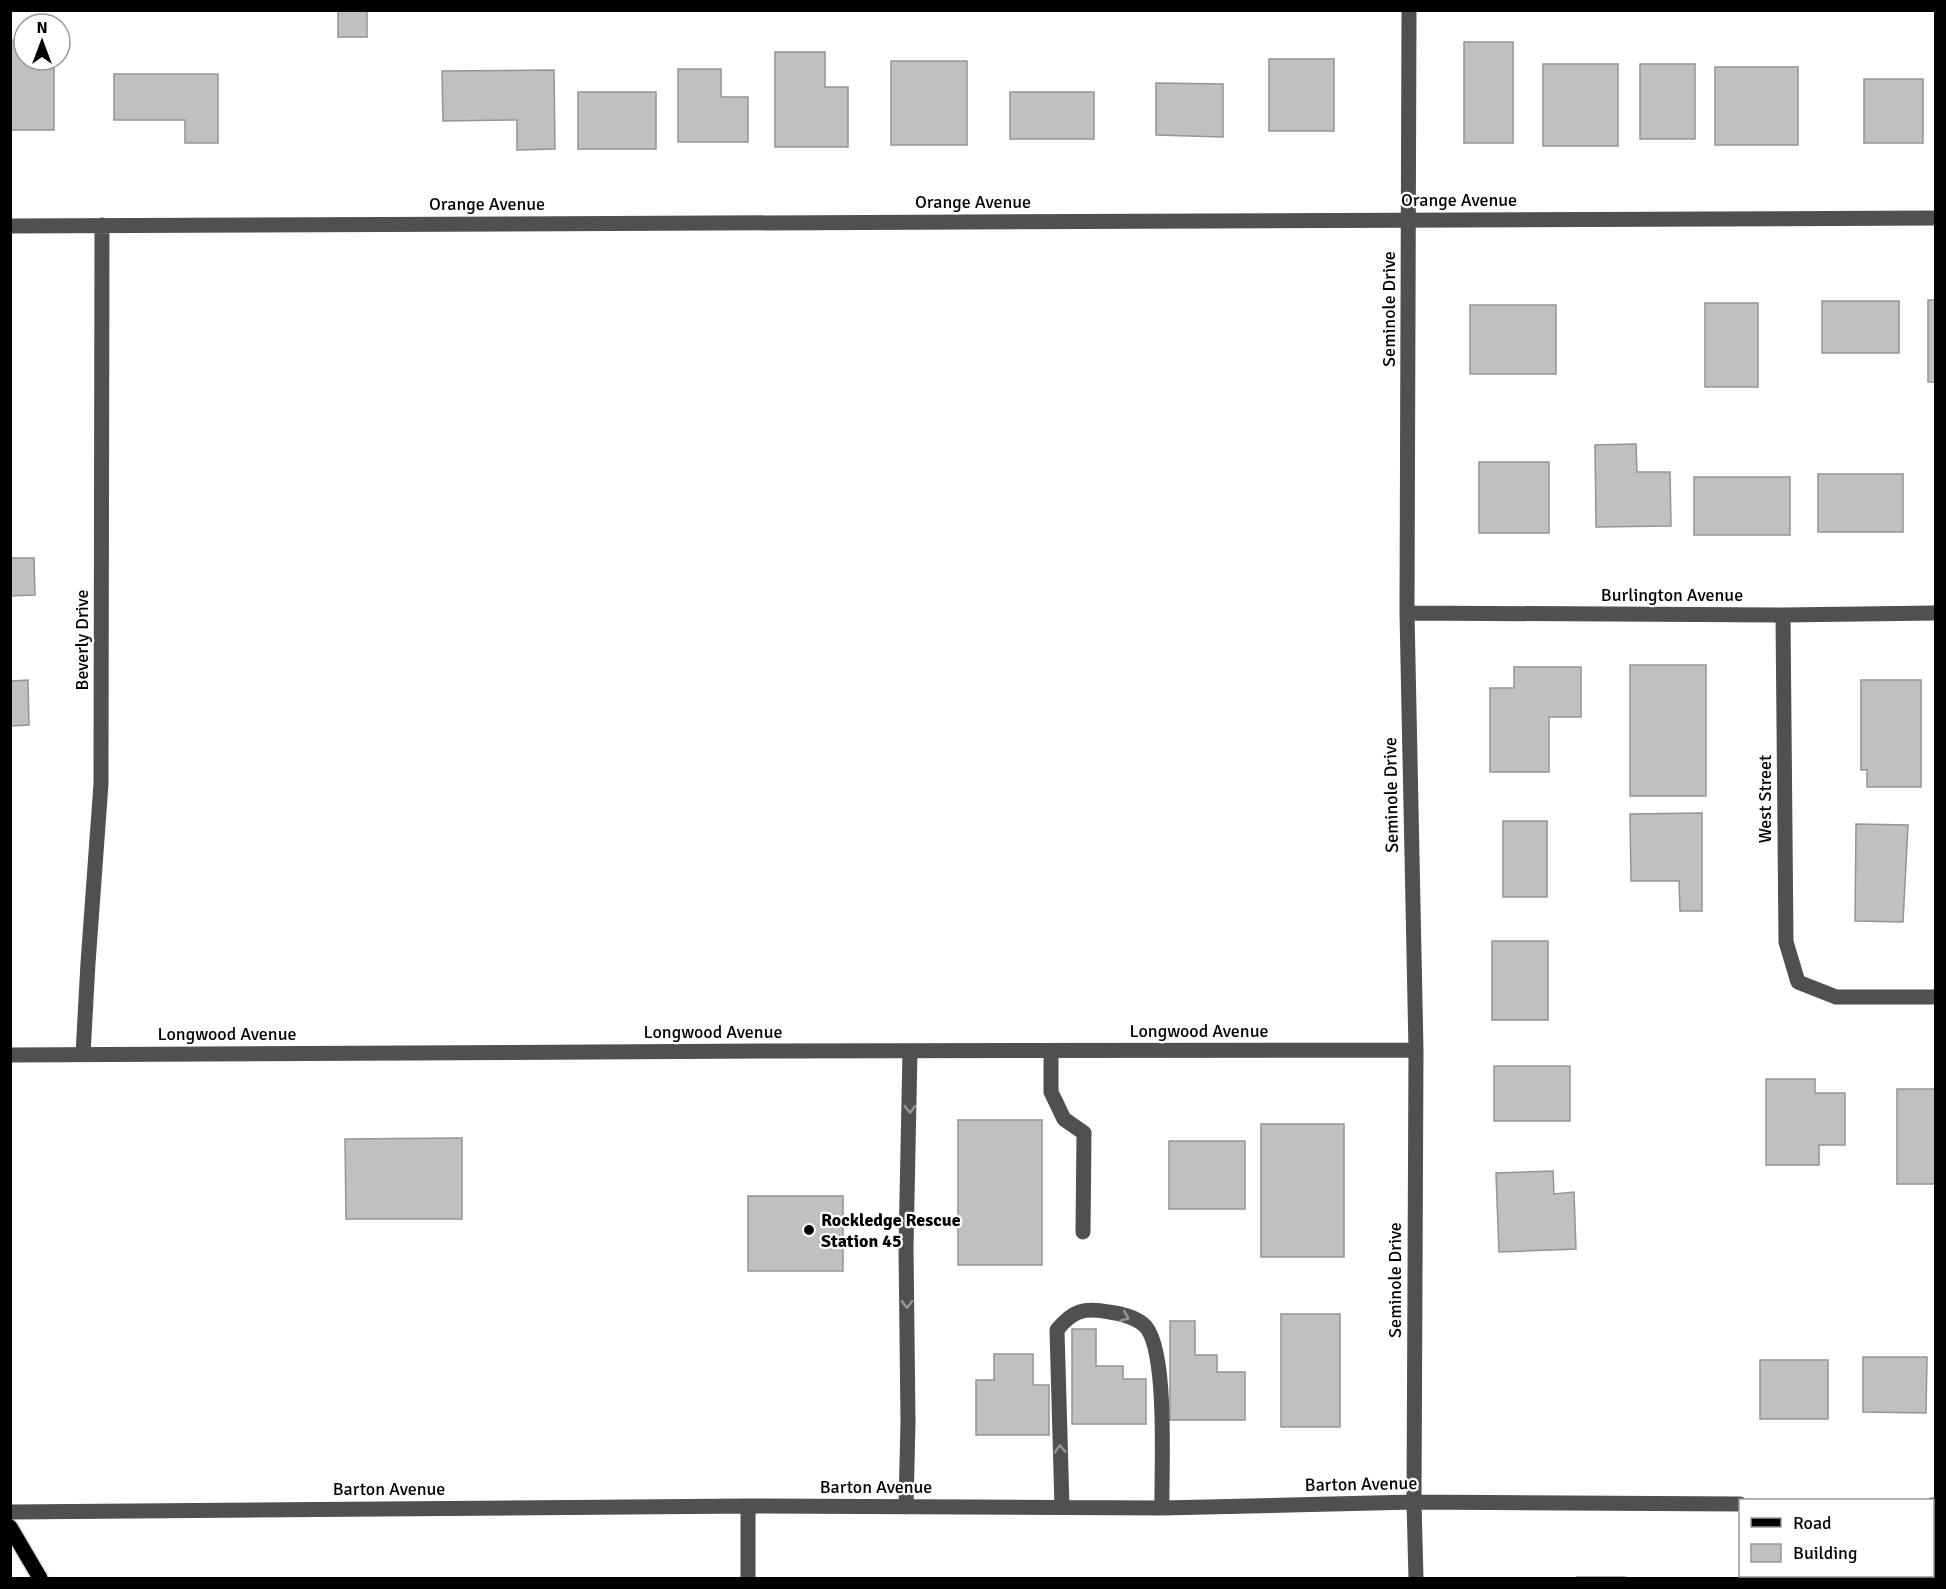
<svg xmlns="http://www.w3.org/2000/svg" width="1946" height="1589" font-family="Signika,sans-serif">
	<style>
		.building { fill: #c0c0c0; stroke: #949494; stroke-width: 1.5 }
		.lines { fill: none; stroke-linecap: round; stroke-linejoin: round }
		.major-casing { stroke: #dbdbdb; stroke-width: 18 }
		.minor { stroke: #505050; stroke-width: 15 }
		.major { stroke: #000; stroke-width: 15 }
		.oneway { stroke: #969696 }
		.poi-dot { fill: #000; stroke: #fff; stroke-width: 2 }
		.labels { text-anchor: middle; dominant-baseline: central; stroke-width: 4.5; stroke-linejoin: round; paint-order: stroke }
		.street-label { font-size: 18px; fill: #000; stroke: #fff }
		.poi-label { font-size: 18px; font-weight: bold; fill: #000; stroke: #fff; text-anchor: start }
	</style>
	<rect width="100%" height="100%" fill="#fff"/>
	<!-- building -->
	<path class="building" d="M338 10H367V37H338Z
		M11 40H24V60H54V130H11Z
		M1464 42H1513V143H1464Z
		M775 52H825V87H848V147H775Z
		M1269 59H1334V131H1269Z
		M891 61H967V145H891Z
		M1543 64H1618V146H1543Z
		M1640 64H1695V139H1640Z
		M1715 67H1798V145H1715Z
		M678 69H721V97H748V142H678Z
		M554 70 555 149 517 150V120L443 121 442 71Z
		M114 74H218V143H185V120H114Z
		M1864 79H1923V143H1864Z
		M1156 83 1223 84V137L1156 135Z
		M578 92H656V149H578Z
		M1010 92H1094V139H1010Z
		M1928 300H1936V382H1928Z
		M1822 301H1899V353H1822Z
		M1705 303H1758V387H1705Z
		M1470 305H1556V374H1470Z
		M1636 444 1637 472H1670L1671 526 1596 527 1595 445Z
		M1479 462H1549V533H1479Z
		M1818 474H1903V532H1818Z
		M1694 477H1790V535H1694Z
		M10 558H34L35 595 10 596Z
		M10 657 11 681 28 680 29 725 10 726Z
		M1630 665H1706V796H1630Z
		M1514 667H1581V717H1549V772H1490V688H1514Z
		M1861 680H1921V787H1867V770H1861Z
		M1702 813V911H1680L1679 881H1631L1630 814Z
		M1503 821H1547V897H1503Z
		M1856 824 1908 825 1903 922 1855 921Z
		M1492 941H1548V1020H1492Z
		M1494 1066H1570V1121H1494Z
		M1766 1079H1815V1093H1845V1145H1819V1165H1766Z
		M1897 1089H1936V1184H1897Z
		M958 1120H1042V1265H958Z
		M1261 1124H1344V1257H1261Z
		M462 1138V1219H346L345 1139Z
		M1169 1141H1245V1209H1169Z
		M1553 1171 1554 1194 1574 1192 1576 1249 1499 1252 1496 1173Z
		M748 1196H843V1271H748Z
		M1281 1314H1340V1427H1281Z
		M1170 1321H1195V1355H1217V1372H1245V1420H1170Z
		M1072 1329H1096V1366H1123V1379H1146V1424H1072Z
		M994 1354H1033V1385H1049V1435H976V1380H994Z
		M1863 1357H1927L1926 1413 1863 1412Z
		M1760 1360H1828V1419H1760Z
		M1577 1577H1625V1578H1577Z"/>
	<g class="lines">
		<defs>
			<path id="major" d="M10 1527 40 1578"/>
		</defs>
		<!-- major casing -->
		<use href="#major" class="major-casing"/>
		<!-- minor -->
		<path class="minor" d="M1409 10 1407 613 1416 1050 1414 1502 1416 1578
			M10 226 1936 218
			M1407 613 1783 615 1936 613
			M1783 615 1786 942 1798 982 1836 997H1936
			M1051 1051V1092L1064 1119 1084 1133 1083 1232
			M83 1054 88 963 101 784 102 225
			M10 1055 772 1051 1416 1050
			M1932 1505H1936
			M748 1506V1578
			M906 1507 908 1421 906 1247 910 1051
			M1062 1507 1057 1330C1072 1311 1084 1307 1109 1312 1119 1313 1134 1317 1143 1324 1169 1344 1161 1473 1162 1508
			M10 1512 748 1506 1162 1508 1414 1502 1740 1504"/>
		<!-- major -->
		<use href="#major" class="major"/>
	</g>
	<!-- one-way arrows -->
	<defs><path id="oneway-chevron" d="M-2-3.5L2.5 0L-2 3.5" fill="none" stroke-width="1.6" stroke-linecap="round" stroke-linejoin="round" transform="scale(1.5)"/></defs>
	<g class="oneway">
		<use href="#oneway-chevron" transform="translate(910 1109) rotate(90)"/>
		<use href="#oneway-chevron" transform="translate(907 1304) rotate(89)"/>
		<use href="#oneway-chevron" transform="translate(1125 1317) rotate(22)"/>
		<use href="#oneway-chevron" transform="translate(1060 1449) rotate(-92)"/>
	</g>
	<!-- markers -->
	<circle class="poi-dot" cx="809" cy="1230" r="6"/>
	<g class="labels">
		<!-- street labels -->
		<g class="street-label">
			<text x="1459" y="200">Orange Avenue</text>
			<text x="973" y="202">Orange Avenue</text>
			<text x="487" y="204">Orange Avenue</text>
			<text transform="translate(1389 309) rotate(-90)">Seminole Drive</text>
			<text x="1672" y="595">Burlington Avenue</text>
			<text transform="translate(82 640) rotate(-90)">Beverly Drive</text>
			<text transform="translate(1391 795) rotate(-91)">Seminole Drive</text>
			<text transform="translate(1765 799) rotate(-90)">West Street</text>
			<text x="1199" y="1031">Longwood Avenue</text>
			<text x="713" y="1032">Longwood Avenue</text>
			<text x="227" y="1034">Longwood Avenue</text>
			<text transform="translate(1395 1280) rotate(-90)">Seminole Drive</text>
			<text transform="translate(1361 1484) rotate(-1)">Barton Avenue</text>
			<text x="876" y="1487">Barton Avenue</text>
			<text x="389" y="1489">Barton Avenue</text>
		</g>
		<!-- poi labels -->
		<g class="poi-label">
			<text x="821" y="1220">Rockledge Rescue<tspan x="821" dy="21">Station 45</tspan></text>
		</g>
	</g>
	<!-- border -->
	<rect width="1946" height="1589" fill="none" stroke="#000000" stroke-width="24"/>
	<!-- legend -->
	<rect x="1739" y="1499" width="195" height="78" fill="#ffffff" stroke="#999999" stroke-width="1.5"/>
	<rect x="1751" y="1518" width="30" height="9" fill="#000000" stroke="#999999" stroke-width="1.5"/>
	<text x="1793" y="1529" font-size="18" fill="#000000">Road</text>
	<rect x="1751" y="1544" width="30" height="18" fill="#c0c0c0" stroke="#999999" stroke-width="1.5"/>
	<text x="1793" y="1559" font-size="18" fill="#000000">Building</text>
	<!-- north arrow -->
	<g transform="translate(42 42)"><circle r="28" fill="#ffffff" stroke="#999999" stroke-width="1.5"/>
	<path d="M0-4.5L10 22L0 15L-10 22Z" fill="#000000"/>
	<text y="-9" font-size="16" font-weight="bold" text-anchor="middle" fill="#000000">N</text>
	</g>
</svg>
